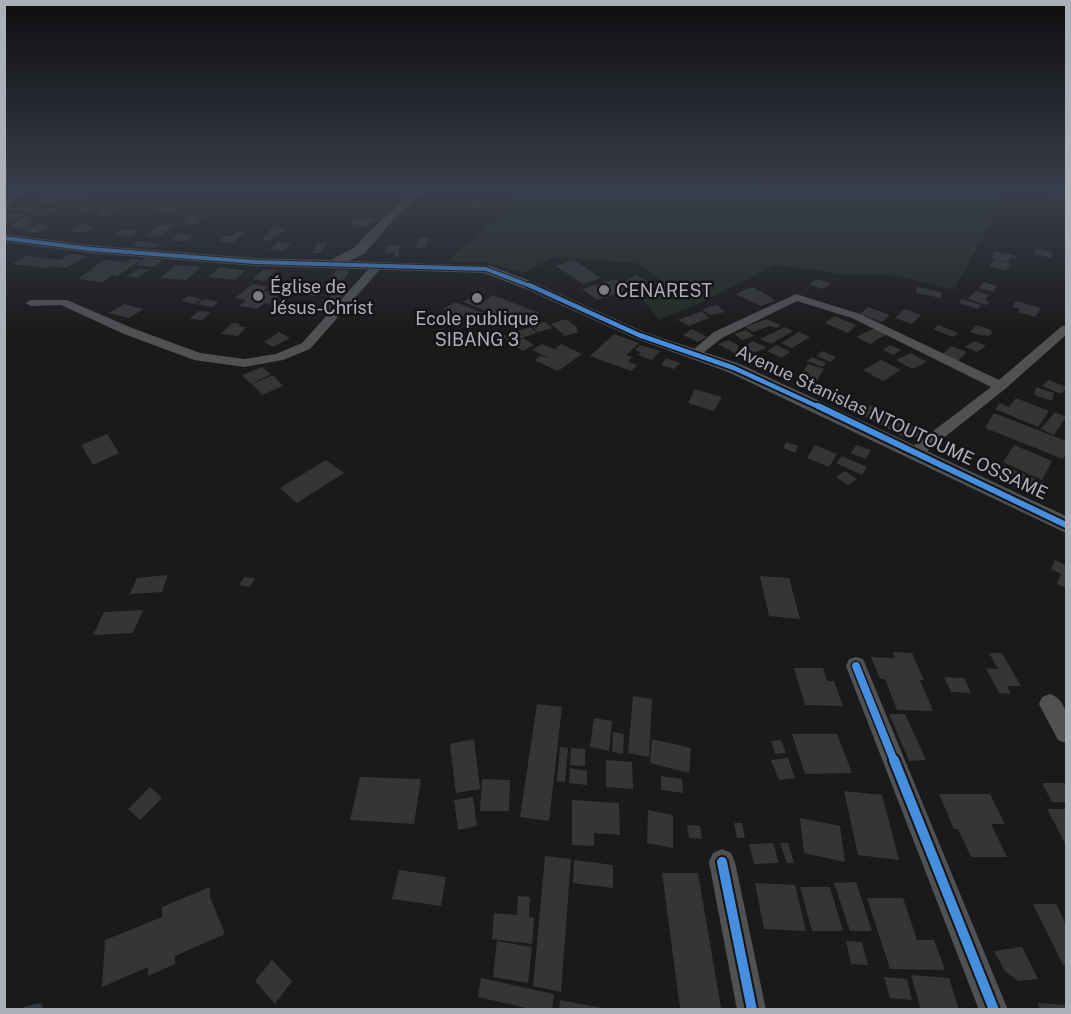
<svg xmlns="http://www.w3.org/2000/svg" width="1071" height="1014" font-family="'Public Sans',sans-serif">
	<style>
		.green { fill: #242a25 }
		.lines { fill: none; stroke-linecap: round; stroke-linejoin: round }
		.stream { stroke: #33383f; stroke-width: 7 }
		.building { fill: #343536 }
		.minor { fill: #505153; fill-rule: evenodd }
		.tertiary { fill: #505153; fill-rule: evenodd }
		.cycleway-far4-casing { stroke: #151416; stroke-width: 6 }
		.cycleway-far3-casing { stroke: #151416; stroke-width: 8 }
		.cycleway-far2-casing { stroke: #151416; stroke-width: 10 }
		.cycleway-far1-casing { stroke: #151416; stroke-width: 11 }
		.cycleway-casing { stroke: #151416; stroke-width: 14 }
		.cycleway-far4 { stroke: #468fdf; stroke-width: 4 }
		.cycleway-far3 { stroke: #468fdf; stroke-width: 4.5 }
		.cycleway-far2 { stroke: #468fdf; stroke-width: 6 }
		.cycleway-far1 { stroke: #468fdf; stroke-width: 8 }
		.cycleway { stroke: #468fdf; stroke-width: 10 }
		.poi-dot { fill: #7a7c82; stroke: #151416; stroke-width: 2 }
		.labels { text-anchor: middle; dominant-baseline: central; stroke-width: 5; stroke-linejoin: round; paint-order: stroke }
		.far-poi-label { font-size: 18px; fill: #aeb0b9; stroke: #151416; text-anchor: start }
		.far-street-label { font-size: 18px; fill: #aeb0b9; stroke: #151416 }
	</style>
	<rect width="100%" height="100%" fill="#1a1a1b"/>
	<!-- green -->
	<path class="green" d="M514 192H1007L954 290 893 275H849L774 265 704 301 659 320 643 300 663 281 637 263 553 257 523 273 485 262H446L506 209Z"/>
	<g class="lines">
		<!-- stream -->
		<path class="stream" d="M26 1010 39 1007 40 1010"/>
	</g>
	<!-- building -->
	<path class="building" d="M1047 192H1058L1066 193 1065 196 1061 195V199L1046 196Z
		M51 193H68L57 202 39 203Z
		M73 194H91L81 202 63 200Z
		M474 199H484L479 208H468Z
		M97 201 107 202 88 213 78 211Z
		M169 202 183 203 172 213 154 211Z
		M17 205 18 204 40 205 31 211 9 210Z
		M109 206 120 207 109 216 94 215Z
		M45 208 58 209 45 216 31 215Z
		M10 213H25L11 222H4V216Z
		M27 215H33L25 220H38L21 229 11 226Z
		M189 216 206 217 193 225H179Z
		M357 217 375 219 366 227 348 224Z
		M84 222 91 223 85 226 94 227 86 232H68Z
		M38 224 50 226 37 233 24 231Z
		M158 225H173L163 236 147 237Z
		M272 228 286 229 271 241 262 240Z
		M121 229 140 230 131 236 112 235Z
		M238 231H245L232 243 218 242 224 236H233Z
		M177 234H193L187 241H171Z
		M419 238H429L426 248H416Z
		M138 241 148 242 161 244 155 248 132 246Z
		M278 242 291 243 283 251 270 250Z
		M317 243H327L321 253H312Z
		M387 245H400L398 257H394L395 253 385 254Z
		M1036 248 1053 252 1052 258 1034 254Z
		M994 251 1016 256 1015 259 1011 258 1009 262 992 258Z
		M70 254 86 256 66 268 50 266 46 268 12 264 27 256 60 260Z
		M146 258 154 259 163 260 154 267 136 265Z
		M132 259 141 260 117 276 112 275 103 282 78 279 104 260 127 262Z
		M995 259 1012 264 1006 271 989 266Z
		M574 260 601 278 583 284 556 266Z
		M176 265 187 266 201 267 186 280 160 278Z
		M220 267 232 269 245 270 235 280 208 277Z
		M140 268 149 270 136 278 127 276Z
		M264 269 276 270 265 281 253 279Z
		M336 270H350L344 280 329 279Z
		M637 275 650 283 634 289 623 282Z
		M615 279 630 289 597 300 582 289Z
		M818 279 831 284 822 289 809 284Z
		M984 282 997 286 993 292 979 288Z
		M316 283 325 285 319 289 323 290 317 296 305 295Z
		M252 284 268 287 263 291 281 293 270 304 265 303 257 309 239 306 246 300 235 298Z
		M752 287 767 295 775 301 761 306 735 294Z
		M917 287 941 292V298L916 293Z
		M337 289 347 290 330 310 319 309Z
		M976 291 989 295 985 300 990 302 986 305 968 299Z
		M493 295 539 313 529 320 511 313 504 318 463 302 470 298 489 305 483 302Z
		M188 296 202 299 195 304 181 301Z
		M204 299 219 302 212 307 197 304Z
		M962 299 981 305 978 309 959 303Z
		M1016 301 1041 308 1035 317 1018 312 1020 309 1012 307Z
		M455 302 501 320 490 328 443 309Z
		M124 304 144 309 129 318 108 313Z
		M717 305 725 312 710 315 702 309Z
		M868 307 890 315 882 322 860 314Z
		M904 309 921 315 912 324 895 318Z
		M198 311 210 312 203 320 190 319Z
		M702 311 709 318 689 326 678 320Z
		M834 316 856 325 848 333 825 323Z
		M566 319 578 328 576 329 579 332 565 336 551 324Z
		M767 319 781 325 777 328 770 326 753 332 745 327Z
		M545 322 552 328 538 332 531 326Z
		M232 323 240 324 238 326 246 327 238 336 221 334Z
		M938 325 958 333 953 337 933 329Z
		M976 325 989 329 993 332 989 336 984 335 983 336 970 332Z
		M530 327 537 333 509 342 503 336Z
		M785 327 793 331 771 344 760 339Z
		M875 328 887 334 870 344 856 337Z
		M692 329 707 337 698 342 683 335Z
		M746 330 754 336 742 340 734 334Z
		M279 332 290 338 273 347 264 342Z
		M799 332 810 337 792 348 781 343Z
		M614 334 639 343 626 355 632 357 628 362 637 365 631 371 590 356Z
		M523 338 534 345 523 351 511 344Z
		M729 340 738 345V355L718 344Z
		M753 341 767 348 750 354 748 344Z
		M975 341 986 346 977 352 965 347Z
		M542 344 559 351 555 349 561 344 582 354 558 371 534 360 541 356 549 358 532 350Z
		M640 345 660 351 652 360 638 355 641 352 635 350Z
		M777 345 790 352 781 358 767 351Z
		M890 345 901 350 893 355 883 350Z
		M951 346 967 352 958 361 942 355Z
		M822 351 836 357 831 362 817 356Z
		M911 353 927 362 912 369 896 360Z
		M812 357 826 363 822 367 807 361Z
		M666 358 680 363 674 369 661 365Z
		M881 360 901 370 883 381 863 370Z
		M808 364 824 369 812 388 797 382Z
		M262 367 271 374 251 384 242 375Z
		M273 375 283 386 262 395 252 384Z
		M1049 380 1066 387V389L1061 394 1042 386Z
		M1036 387 1054 393 1052 401 1034 395Z
		M695 389 722 397 714 411 688 403Z
		M1016 398 1049 411 1038 427 995 409 1000 403 1009 407Z
		M871 405 924 432 919 437 907 439 860 414Z
		M1055 412 1066 417 1054 435 1041 429Z
		M994 413 1066 441V452L1063 459 985 428Z
		M107 434 119 453 93 465 81 445Z
		M786 442 798 446 795 453 783 448Z
		M815 445 837 454 829 467 807 458Z
		M856 445 871 450 866 459 851 453Z
		M1014 445 1052 461 1042 480 1003 462Z
		M950 447 972 457 968 464 946 454Z
		M842 456 867 467 862 475 836 463Z
		M326 460 344 473 297 503 280 488Z
		M1010 468 1045 483 1040 495 1003 480Z
		M845 471 857 479 848 485 836 477Z
		M1055 560 1066 565V588L1057 584 1061 574 1051 569Z
		M168 575 162 592 130 594 137 578Z
		M760 576 789 578 800 619 769 616Z
		M244 577 255 578 250 587 239 585Z
		M143 610 133 633 93 635 104 612Z
		M893 652 912 653 924 680H920L933 711 897 710 885 679H880L871 657 895 658Z
		M989 653H1002L1021 686H1007L1011 694 999 693 986 668 998 669Z
		M794 668H823L827 681H834L843 706 805 705Z
		M944 677 964 678 971 693 951 692Z
		M633 696 652 699 649 757 628 753Z
		M537 704 562 707 549 821 520 817Z
		M889 714H905L926 760 909 761Z
		M594 718 612 721 609 751 590 747Z
		M613 732 624 734 623 754 612 752Z
		M792 734H837L852 773 805 774Z
		M474 739 480 789 456 793 450 744Z
		M652 739 691 748 689 773 650 763Z
		M781 740 786 753 775 754 771 741Z
		M560 747 568 748 565 782 557 781Z
		M571 748 585 749V766L570 765Z
		M788 758 795 778 779 780 771 760Z
		M606 760 632 762 633 789 606 787Z
		M570 768 587 771V785L569 783Z
		M661 776 682 779 683 793 661 790Z
		M360 777 421 779 414 824 350 820Z
		M482 779 510 780 509 811H480Z
		M1042 783H1064L1066 787V802H1052Z
		M150 787 162 798 140 820 128 809Z
		M844 791 882 795 899 860 858 855Z
		M939 794H990L1005 824H991L1007 857H971L958 829H954Z
		M473 797 477 826 458 830 454 800Z
		M572 800 619 803 620 835 594 833V846L572 845Z
		M1047 809H1066V845Z
		M648 810 673 815V848L647 843Z
		M800 818 840 826 845 862 804 853Z
		M734 823H742L745 838H737Z
		M687 825 700 826 702 839 689 838Z
		M773 843 779 863 754 864 749 844Z
		M780 843H788L794 863H787Z
		M545 856 571 859 561 992 533 986Z
		M574 860 613 865V888L573 883Z
		M399 870 446 877 441 906 392 899Z
		M662 873H698L721 1008H680Z
		M856 882 872 931H850L834 883Z
		M755 883 795 885 806 931 764 929Z
		M210 887V897L225 934 175 956V964L148 976V967L102 987 105 940 162 917V907Z
		M800 887H830L843 931H812Z
		M518 896 530 897 529 917 534 918 532 944 492 939 494 913 517 915Z
		M867 898H903L917 940H934L945 970 890 969Z
		M1033 904H1056L1066 925V965H1063Z
		M497 941 532 947 528 983 493 977Z
		M846 941 862 942 868 965 851 964Z
		M1022 947 1038 979 1018 981 1005 971 994 951Z
		M272 960 292 981 275 1004 255 981Z
		M911 975 949 978 959 1010H921Z
		M884 977 907 979 912 1000 890 998Z
		M481 978 554 994 552 1010H535L478 997Z
		M560 1000 602 1008V1010H559Z
		M1038 1003 1066 1005V1010H1040Z"/>
	<g class="lines">
		<!-- minor -->
		<path class="minor" d="M378 262 383 265 382 267 310 349 283 360 245 367 194 360 124 334 61 305 31 306 25 303 31 300H67L132 328 200 353 245 359 276 354 302 343 374 263Z
			M796 294 860 314 999 380 1062 326H1066V335L1005 389 921 456H911L908 452 911 448 991 387 852 318 797 301 722 338 698 357 694 358 688 354 714 332Z
			M856 657 863 659 866 666 1008 1010H979L846 666 849 659Z
			M1050 694C1070 701 1068 726 1066 743L1058 740 1039 704 1042 697Z
			M722 849 731 853 735 862 766 1010H737L709 862 713 853Z"/>
		<!-- tertiary -->
		<path class="tertiary" d="M14 192H25L4 210V200Z
			M413 192H424L395 218 364 254 349 261 491 266 538 284 644 332 740 364 1066 516V533L728 372 634 338 528 290 484 273 255 266 90 253 4 242V234L90 245 255 258 331 260 354 248 387 214Z"/>
		<defs>
			<path id="cycleway-far4" d="M4 238 90 249 255 262 486 269 533 287"/>
			<path id="cycleway-far3" d="M529 285 639 335 734 368 821 408"/>
			<path id="cycleway-far2" d="M818 406 1066 525"/>
			<path id="cycleway-far1" d="M856 666 894 761"/>
			<path id="cycleway" d="M894 760 994 1010
				M722 862 752 1010"/>
		</defs>
		<!-- cycleway-far4 casing -->
		<use href="#cycleway-far4" class="cycleway-far4-casing"/>
		<!-- cycleway-far3 casing -->
		<use href="#cycleway-far3" class="cycleway-far3-casing"/>
		<!-- cycleway-far2 casing -->
		<use href="#cycleway-far2" class="cycleway-far2-casing"/>
		<!-- cycleway-far1 casing -->
		<use href="#cycleway-far1" class="cycleway-far1-casing"/>
		<!-- cycleway casing -->
		<use href="#cycleway" class="cycleway-casing"/>
		<!-- cycleway-far4 -->
		<use href="#cycleway-far4" class="cycleway-far4"/>
		<!-- cycleway-far3 -->
		<use href="#cycleway-far3" class="cycleway-far3"/>
		<!-- cycleway-far2 -->
		<use href="#cycleway-far2" class="cycleway-far2"/>
		<!-- cycleway-far1 -->
		<use href="#cycleway-far1" class="cycleway-far1"/>
		<!-- cycleway -->
		<use href="#cycleway" class="cycleway"/>
	</g>
	<!-- sky -->
	<linearGradient id="sky" x2="0" y2="1"><stop stop-color="#0e0e0f"/><stop offset="0.57" stop-color="#383e4a"/><stop offset="1" stop-color="#383e4a" stop-opacity="0"/></linearGradient>
	<rect width="1071" height="334" fill="url(#sky)"/>
	<!-- markers -->
	<g class="poi-dot">
		<circle cx="604" cy="290" r="6"/>
		<circle cx="258" cy="296" r="6"/>
		<circle cx="477" cy="298" r="6"/>
	</g>
	<g class="labels">
		<!-- far-poi labels -->
		<g class="far-poi-label">
			<text x="270" y="286">Église de<tspan x="270" dy="21">Jésus-Christ</tspan></text>
			<text x="616" y="290">CENAREST</text>
			<text x="477" y="318" text-anchor="middle">Ecole publique<tspan x="477" dy="21">SIBANG 3</tspan></text>
		</g>
		<!-- far-street labels -->
		<g class="far-street-label">
			<text transform="translate(892 422) rotate(25)">Avenue Stanislas NTOUTOUME OSSAME</text>
		</g>
	</g>
	<!-- border -->
	<rect width="1071" height="1014" fill="none" stroke="#aeb0b9" stroke-width="12"/>
</svg>
